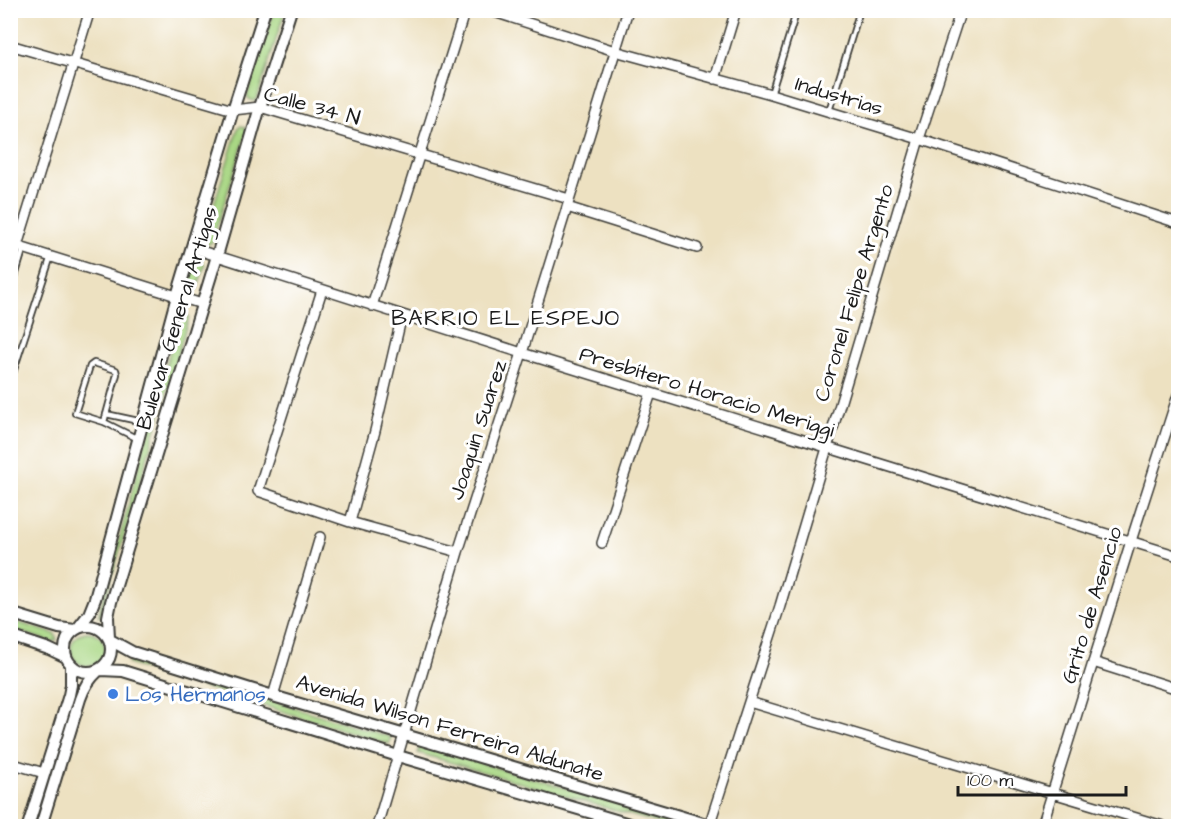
<svg xmlns="http://www.w3.org/2000/svg" width="1189" height="837" font-family="'Architects Daughter',sans-serif">
	<style>
		.green { fill: #a9d784; stroke: #627a50; stroke-width: 1.5 }
		.lines { fill: none; stroke-linecap: round; stroke-linejoin: round }
		.service-casing { stroke: #3b3a35; stroke-width: 8 }
		.minor-casing { stroke: #3b3a35; stroke-width: 12 }
		.tertiary-casing { stroke: #3b3a35; stroke-width: 14 }
		.service { stroke: #fff; stroke-width: 4.5 }
		.minor { stroke: #fff; stroke-width: 9 }
		.tertiary { stroke: #fff; stroke-width: 10 }
		.shop-dot { fill: #3f7fe0; stroke: #fff; stroke-width: 2 }
		.labels { text-anchor: middle; dominant-baseline: central; stroke-width: 6; stroke-linejoin: round; paint-order: stroke }
		.street-label { font-size: 21px; fill: #1c1c1c; stroke: #fff }
		.shop-label { font-size: 21px; fill: #366cbe; stroke: #fff; text-anchor: start }
		.neighbourhood-label { font-size: 22px; letter-spacing: 1.5px; fill: #1c1c1c; stroke: #fff }
	</style>
	<rect width="100%" height="100%" fill="#fff"/>
	<filter id="ink" filterUnits="userSpaceOnUse"><feTurbulence type="fractalNoise" baseFrequency=".0167" numOctaves="2"/><feDisplacementMap in="SourceGraphic" scale="12" xChannelSelector="R" yChannelSelector="G"/><feConvolveMatrix kernelMatrix="1 2 1 2 8 2 1 2 1" color-interpolation-filters="sRGB"/></filter>
	<filter id="wash" filterUnits="userSpaceOnUse"><feTurbulence type="fractalNoise" baseFrequency=".008" numOctaves="4" result="noise"/><feDisplacementMap in="SourceGraphic" scale="24" xChannelSelector="R" yChannelSelector="G"/><feGaussianBlur stdDeviation="1.35" result="paint"/><feColorMatrix in="noise" values="0 0 0 0 0 0 0 0 0 0 0 0 0 0 0 0 0 1.4 0 .05"/><feComposite in="paint" operator="in"/></filter>
	<g filter="url(#wash)">
		<rect width="100%" height="100%" fill="#ede1c1"/>
		<!-- green -->
		<path class="green" d="M274 11H285L257 99 254 101 249 99 247 96Z
			M241 126 245 127 247 131 212 242 209 244 205 243 203 239 238 128Z
			M200 260 203 262 205 265 198 287 195 290 190 288 188 284 196 261Z
			M183 312 187 314 189 317 100 617 98 616 180 314Z
			M10 620 55 634 57 640 52 642 11 629Z
			M71 649a17 17 0 1 1 34 0a17 17 0 1 1-34 0Z
			M130 657 391 737 389 744 128 664Z
			M420 745 694 826H668L418 753Z"/>
	</g>
	<g filter="url(#ink)">
		<g class="lines">
			<defs>
				<path id="service" d="M771 94 797 10
					M829 111 860 10
					M10 293 24 247
					M11 379 51 256
					M106 414 143 422
					M104 422 117 374 116 370 94 363 90 366 75 413 104 422 138 439"/>
				<path id="minor" d="M488 10 615 51 771 94 919 139 1178 223
					M10 45 233 110 260 107 569 199
					M715 79 736 10
					M567 207 697 248
					M10 244 202 304
					M17 246 90 10
					M192 248 522 353 1178 556
					M322 290 258 491 350 522 458 552
					M372 306 465 10
					M350 522 375 431 402 315
					M602 543 651 393
					M1093 662 1178 689
					M273 696 320 537
					M749 702 1163 826
					M10 763 44 773
					M377 826 458 552 522 353 628 10
					M709 826 780 606 919 139 961 10
					M1042 826 1131 541 1178 395"/>
				<path id="tertiary" d="M10 613 59 628 75 630
					M65 649a23 23 0 1 1 46 0a23 23 0 1 1-46 0Z
					M78 628 89 614 95 599 177 296 233 110 265 10
					M10 636 49 649 66 657
					M109 638 108 617 111 602 217 256 260 107 291 10
					M110 640 132 652 273 696 713 826
					M100 670 123 671 398 756 636 826
					M28 826 69 695 71 685V666
					M41 826 80 699C84 687 89 679 98 671"/>
			</defs>
			<!-- service casing -->
			<use href="#service" class="service-casing"/>
			<!-- minor casing -->
			<use href="#minor" class="minor-casing"/>
			<!-- tertiary casing -->
			<use href="#tertiary" class="tertiary-casing"/>
			<!-- service -->
			<use href="#service" class="service"/>
			<!-- minor -->
			<use href="#minor" class="minor"/>
			<!-- tertiary -->
			<use href="#tertiary" class="tertiary"/>
		</g>
	</g>
	<!-- markers -->
	<circle class="shop-dot" cx="113" cy="694" r="6"/>
	<g class="labels">
		<!-- street labels -->
		<g class="street-label">
			<text transform="translate(839 96) rotate(17)">Industrias</text>
			<text transform="translate(312 106) rotate(15)">Calle 34 N</text>
			<text transform="translate(854 293) rotate(-73)">Coronel Felipe Argento</text>
			<text transform="translate(177 318) rotate(-73)">Bulevar General Artigas</text>
			<text transform="translate(707 392) rotate(17)">Presbítero Horacio Meriggi</text>
			<text transform="translate(478 430) rotate(-72)">Joaquin Suarez</text>
			<text transform="translate(1092 605) rotate(-73)">Grito de Asencio</text>
			<text transform="translate(450 728) rotate(17)">Avenida Wilson Ferreira Aldunate</text>
		</g>
		<!-- shop labels -->
		<g class="shop-label">
			<text x="125" y="694">Los Hermanos</text>
		</g>
		<!-- neighbourhood labels -->
		<g class="neighbourhood-label">
			<text x="506" y="318">BARRIO EL ESPEJO</text>
		</g>
	</g>
	<!-- margin -->
	<rect width="1189" height="837" fill="none" stroke="#fff" stroke-width="36"/>
	<!-- scale -->
	<path d="M958 786v9h168v-9" fill="none" stroke="#1c1c1c" stroke-width="3"/>
	<text x="967" y="786" font-size="18" fill="#1c1c1c" stroke="#ffffff" stroke-width="4.5" paint-order="stroke">100 m</text>
</svg>
